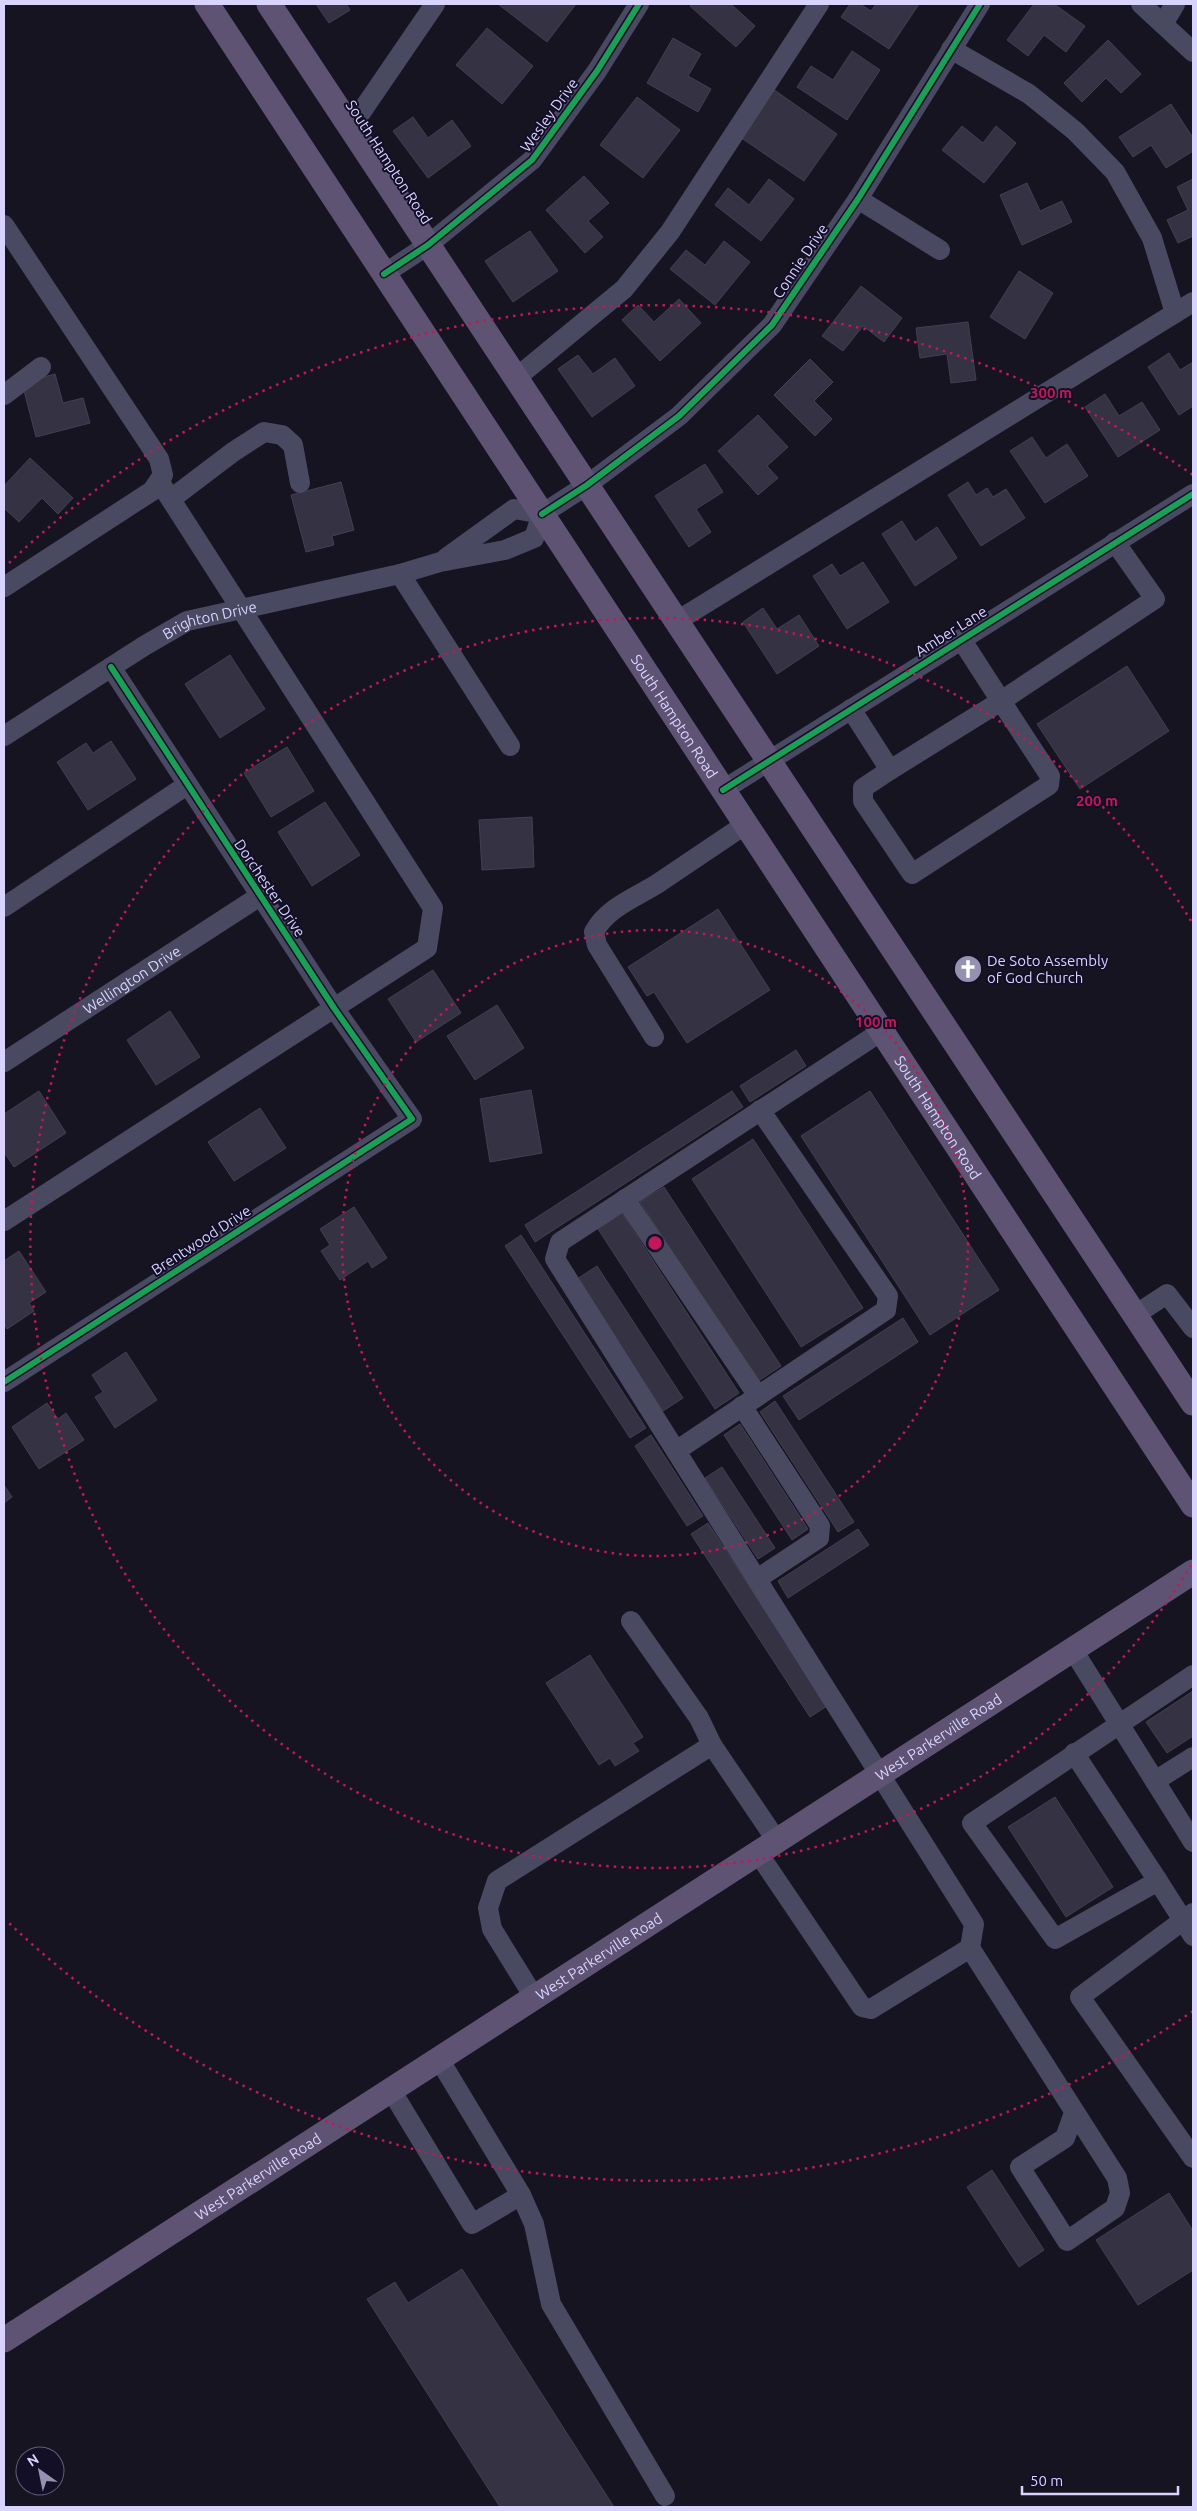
<svg xmlns="http://www.w3.org/2000/svg" width="1197" height="2511" font-family="Ubuntu,sans-serif">
	<style>
		.building { fill: #343243; stroke: #433f54 }
		.lines { fill: none; stroke-linecap: round; stroke-linejoin: round }
		.minor { stroke: #4a4962; stroke-width: 20 }
		.major { stroke: #5e5373; stroke-width: 25 }
		.cycleway-casing { stroke: #130f26; stroke-width: 9 }
		.cycleway { stroke: #1a9f57; stroke-width: 6 }
		.ring { fill: none; stroke: #c2185b; stroke-width: 2.5; stroke-dasharray: 2.5 5 }
		.labels { text-anchor: middle; dominant-baseline: central; stroke-width: 4; stroke-linejoin: round; paint-order: stroke }
		.street-label { font-size: 15px; fill: #d9d4ff; stroke: #130f26 }
		.poi-label { font-size: 15px; fill: #d9d4ff; stroke: #130f26; text-anchor: start }
		.centre { fill: #c2185b; stroke: #130f26; stroke-width: 2.5 }
		.ring-label { font-size: 15px; text-anchor: middle; font-weight: bold; fill: #c2185b; stroke: #130f26; stroke-width: 4; stroke-linejoin: round; paint-order: stroke }
	</style>
	<rect width="100%" height="100%" fill="#161421"/>
	<!-- building -->
	<path class="building" d="M316 4H346L350 10 329 23Z
		M498 4H576L547 42Z
		M692 4H733L732 5 755 26 736 47 690 6Z
		M850 4H860L871 11 876 4H919L889 49 841 17Z
		M1034 4H1054L1085 26 1066 52 1044 35 1028 56 1007 40Z
		M487 28 533 66 502 104 456 65Z
		M673 38 701 54 688 76 711 89 698 112 647 83Z
		M1108 40 1141 74 1121 93 1106 78 1082 102 1064 83Z
		M852 51 880 70 847 120 797 87 811 66 833 80Z
		M773 89 837 134 804 181 740 137Z
		M637 97 680 130 643 178 600 145Z
		M1171 104 1193 138V151L1166 168 1151 145 1133 157 1119 137Z
		M413 117 428 138 452 120 471 146 428 178 393 131Z
		M962 126 983 143 996 126 1016 143 984 183 942 150Z
		M584 176 609 203 588 221 603 237 585 253 546 210Z
		M769 179 794 199 761 241 715 205 728 188 749 205Z
		M1193 179V236L1178 243 1167 220 1188 210 1177 187Z
		M1027 183 1040 211 1062 201 1072 222 1022 245 1000 195Z
		M530 231 558 271 513 302 485 261Z
		M724 241 750 262 715 305 670 269 686 250 705 265Z
		M1019 271 1053 293 1025 339 990 317Z
		M861 286 902 318 884 342 863 326 843 351 822 336Z
		M679 299 701 323 660 361 622 320 638 305 654 322Z
		M968 322 976 380 951 383 947 354 920 358 916 328Z
		M1169 353 1180 370 1193 362V406L1179 415 1148 367Z
		M578 355 593 374 615 358 635 386 592 417 558 369Z
		M810 359 833 382 814 401 832 419 815 436 774 395Z
		M55 374 63 403 83 398 90 423 36 437 22 383Z
		M1105 394 1119 416 1142 402 1160 430 1118 457 1085 407Z
		M758 415 788 447 767 466 778 478 758 495 718 451Z
		M1032 437 1046 458 1067 444 1088 476 1045 503 1010 451Z
		M30 458 73 498 58 514 42 498 19 522 4 508V486Z
		M705 464 723 492 696 509 711 532 689 547 655 496Z
		M341 482 354 530 332 536 334 545 306 552 291 495Z
		M968 482 976 495 987 488 993 497 1006 489 1025 518 981 546 948 495Z
		M902 521 915 542 937 527 957 558 915 586 882 534Z
		M863 562 889 602 847 629 813 576 832 564 840 576Z
		M763 608 777 629 799 615 819 646 777 674 743 622Z
		M230 655 265 709 220 738 185 684Z
		M1127 666 1169 731 1080 789 1037 724Z
		M111 741 136 779 88 810 57 762 86 743 93 753Z
		M287 747 314 791 271 817 244 773Z
		M325 802 360 855 312 886 278 832Z
		M532 817 534 867 482 870 479 820Z
		M718 909 770 990 687 1043 654 992 647 996 628 967Z
		M433 970 461 1013 416 1042 388 999Z
		M497 1005 524 1048 475 1080 447 1036Z
		M170 1011 200 1057 156 1085 127 1040Z
		M796 1050 806 1066 750 1102 740 1086Z
		M531 1090 542 1153 490 1162 480 1099Z
		M39 1091 66 1133 14 1167 4 1152V1114Z
		M732 1091 743 1107 535 1242 525 1225Z
		M870 1091 999 1290 930 1335 801 1136Z
		M260 1108 286 1148 234 1181 208 1142Z
		M753 1139 863 1308 801 1347 692 1179Z
		M664 1187 781 1366 757 1382 640 1202Z
		M354 1207 387 1258 372 1268 368 1261 340 1280 321 1251 330 1245 320 1229Z
		M622 1213 739 1393 715 1409 598 1229Z
		M521 1235 646 1428 630 1438 505 1246Z
		M19 1251 46 1292 29 1303 34 1311 7 1329 4 1323V1261Z
		M597 1266 683 1398 663 1411 577 1279Z
		M903 1318 918 1342 799 1420 783 1396Z
		M126 1352 157 1400 115 1428 95 1397 103 1392 92 1375Z
		M775 1401 854 1522 838 1532 760 1412Z
		M47 1403 58 1419 66 1413 84 1440 39 1469 12 1427Z
		M740 1424 808 1529 792 1540 724 1435Z
		M651 1435 703 1516 687 1526 635 1446Z
		M722 1467 775 1548 758 1559 705 1478Z
		M4 1485 12 1497 4 1503Z
		M708 1523 827 1706 810 1717 691 1534Z
		M858 1529 869 1545 788 1598 778 1581Z
		M590 1655 643 1737 633 1743 639 1751 615 1766 610 1758 599 1765 546 1683Z
		M1193 1691V1736L1167 1753 1146 1722Z
		M1055 1797 1113 1887 1066 1917 1008 1827Z
		M992 2170 1044 2250 1019 2267 967 2187Z
		M1169 2193 1193 2231V2270L1138 2305 1096 2240Z
		M462 2269 614 2507H500L367 2299 395 2282 408 2303Z"/>
	<g class="lines">
		<!-- minor -->
		<g class="minor">
			<path d="M1141 4 1193 52"/>
			<path d="M1163 24 1175 4"/>
			<path d="M951 49 1029 94 1075 131 1115 172 1152 238 1175 313"/>
			<path d="M351 127 435 4"/>
			<path d="M858 199 940 250"/>
			<path d="M4 225 159 459 163 475 152 491 4 587"/>
			<path d="M384 274 428 245 532 160 597 71 639 4"/>
			<path d="M516 378 624 289 670 232 819 4"/>
			<path d="M4 395 41 367"/>
			<path d="M171 499 233 452 264 432 282 435 293 445 300 483"/>
			<path d="M542 514 587 485 679 416 772 325 858 199 980 4"/>
			<path d="M446 558 514 509 542 514"/>
			<path d="M400 574 510 746"/>
			<path d="M677 621 1193 302"/>
			<path d="M851 709 890 770 1001 701 961 639"/>
			<path id="s1" d="M4 736 144 646 187 621 400 574 440 562 505 550 534 538 542 514"/>
			<path d="M890 770 863 788V801L912 874 1049 785 1050 776 1001 701 1155 599 1115 542"/>
			<path d="M723 790 1193 494"/>
			<path d="M4 907 187 785"/>
			<path d="M654 1037 597 945 594 932C607 908 634 898 657 884 687 864 716 844 746 824"/>
			<path id="s2" d="M4 1062 260 896"/>
			<path d="M625 1199 758 1396"/>
			<path d="M4 1221 427 948 433 908 159 481"/>
			<path d="M1135 1315 1167 1294 1193 1328"/>
			<path d="M4 1382 412 1119 334 1008 111 667"/>
			<path d="M742 1406 820 1526 819 1538 757 1579"/>
			<path d="M676 1451 886 1310 888 1296 760 1110"/>
			<path d="M1073 1650 1193 1842"/>
			<path d="M1193 1675 972 1823 1055 1939 1158 1881 1193 1936"/>
			<path d="M712 1745 777 1841"/>
			<path d="M1074 1753 1158 1881"/>
			<path d="M1155 1781 1193 1757"/>
			<path d="M758 1853 862 2007 871 2009 970 1948 974 1924 555 1259 560 1242 882 1031"/>
			<path d="M1193 1913 1080 1997 1193 2158"/>
			<path d="M970 1948 1117 2178 1120 2193 1115 2208 1067 2241 1020 2167 1065 2138 1074 2113"/>
			<path d="M534 1997 492 1929 488 1908 497 1881 712 1745 699 1718 631 1621"/>
			<path d="M391 2090 472 2224 521 2195 439 2059"/>
			<path d="M521 2195 534 2224 551 2304 665 2496"/>
		</g>
		<!-- major -->
		<g class="major">
			<path id="s3" d="M207 4 1193 1505"/>
			<path d="M269 4 1193 1403"/>
			<path id="s4" d="M4 2340 1193 1572"/>
		</g>
		<defs>
			<path id="cycleway" d="M384 274 428 245 532 160 597 71 639 4
				M542 514 587 485 679 416 772 325 858 199 980 4
				M723 790 1193 494
				M4 1382 412 1119 334 1008 111 667"/>
		</defs>
		<!-- cycleway casing -->
		<use href="#cycleway" class="cycleway-casing"/>
		<!-- cycleway -->
		<use href="#cycleway" class="cycleway"/>
	</g>
	<!-- distance rings -->
	<g class="ring">
		<circle cx="655" cy="1243" r="313"/>
		<path d="M1191 1565A625 625 0 1 1 1191 921"/>
		<path d="M1193 2011A938 938 0 0 1 9 1923M9 563A938 938 0 0 1 1193 475"/>
	</g>
	<!-- icons -->
	<defs>
		<symbol id="church-disc" viewBox="-11 -11 22 22"><circle r="9.5" fill="#9591b1" stroke="#130f26"/><path d="M-1.2-6h2.4v3.5h3.3v2.4h-3.3V6h-2.4V-.1h-3.3v-2.4h3.3Z" fill="#fff"/></symbol>
	</defs>
	<g fill-rule="evenodd">
		<use href="#church-disc" x="952" y="953" width="32" height="32"/>
	</g>
	<g class="labels">
		<!-- street labels -->
		<g class="street-label">
			<text transform="translate(549 115) rotate(-54)">Wesley Drive</text>
			<text transform="translate(389 162) rotate(57)">South Hampton Road</text>
			<text transform="translate(800 261) rotate(-56)">Connie Drive</text>
			<text stroke="none"><textPath href="#s1" startOffset="238">Brighton Drive</textPath></text>
			<text transform="translate(951 631) rotate(-32)">Amber Lane</text>
			<text stroke="none"><textPath href="#s3" startOffset="852">South Hampton Road</textPath></text>
			<text transform="translate(270 888) rotate(56)">Dorchester Drive</text>
			<text stroke="none"><textPath href="#s2" startOffset="152">Wellington Drive</textPath></text>
			<text stroke="none"><textPath href="#s3" startOffset="1332">South Hampton Road</textPath></text>
			<text transform="translate(201 1240) rotate(-33)">Brentwood Drive</text>
			<text stroke="none"><textPath href="#s4" startOffset="1112">West Parkerville Road</textPath></text>
			<text stroke="none"><textPath href="#s4" startOffset="708">West Parkerville Road</textPath></text>
			<text stroke="none"><textPath href="#s4" startOffset="302">West Parkerville Road</textPath></text>
		</g>
		<!-- poi labels -->
		<g class="poi-label">
			<text x="987" y="960">De Soto Assembly<tspan x="987" dy="17">of God Church</tspan></text>
		</g>
	</g>
	<circle cx="655" cy="1243" r="8" class="centre"/>
	<g class="ring-label">
		<text x="1051" y="398">300 m</text>
		<text x="1097" y="806">200 m</text>
		<text x="876" y="1027">100 m</text>
	</g>
	<!-- border -->
	<rect width="1197" height="2511" fill="none" stroke="#d9d4ff" stroke-width="10"/>
	<!-- north arrow -->
	<g transform="translate(40 2471) rotate(327)"><circle r="24" fill="#130f26" stroke="#625e7d"/>
	<path d="M0-4L9 19L0 12L-9 19Z" fill="#9591b1"/>
	<text y="-8" font-size="14" font-weight="bold" text-anchor="middle" fill="#d9d4ff">N</text>
	</g>
	<!-- scale -->
	<path d="M1022 2486v8h156v-8" fill="none" stroke="#d9d4ff" stroke-width="2.5"/>
	<text x="1030" y="2486" font-size="15" fill="#d9d4ff" stroke="#130f26" stroke-width="4" paint-order="stroke">50 m</text>
</svg>
